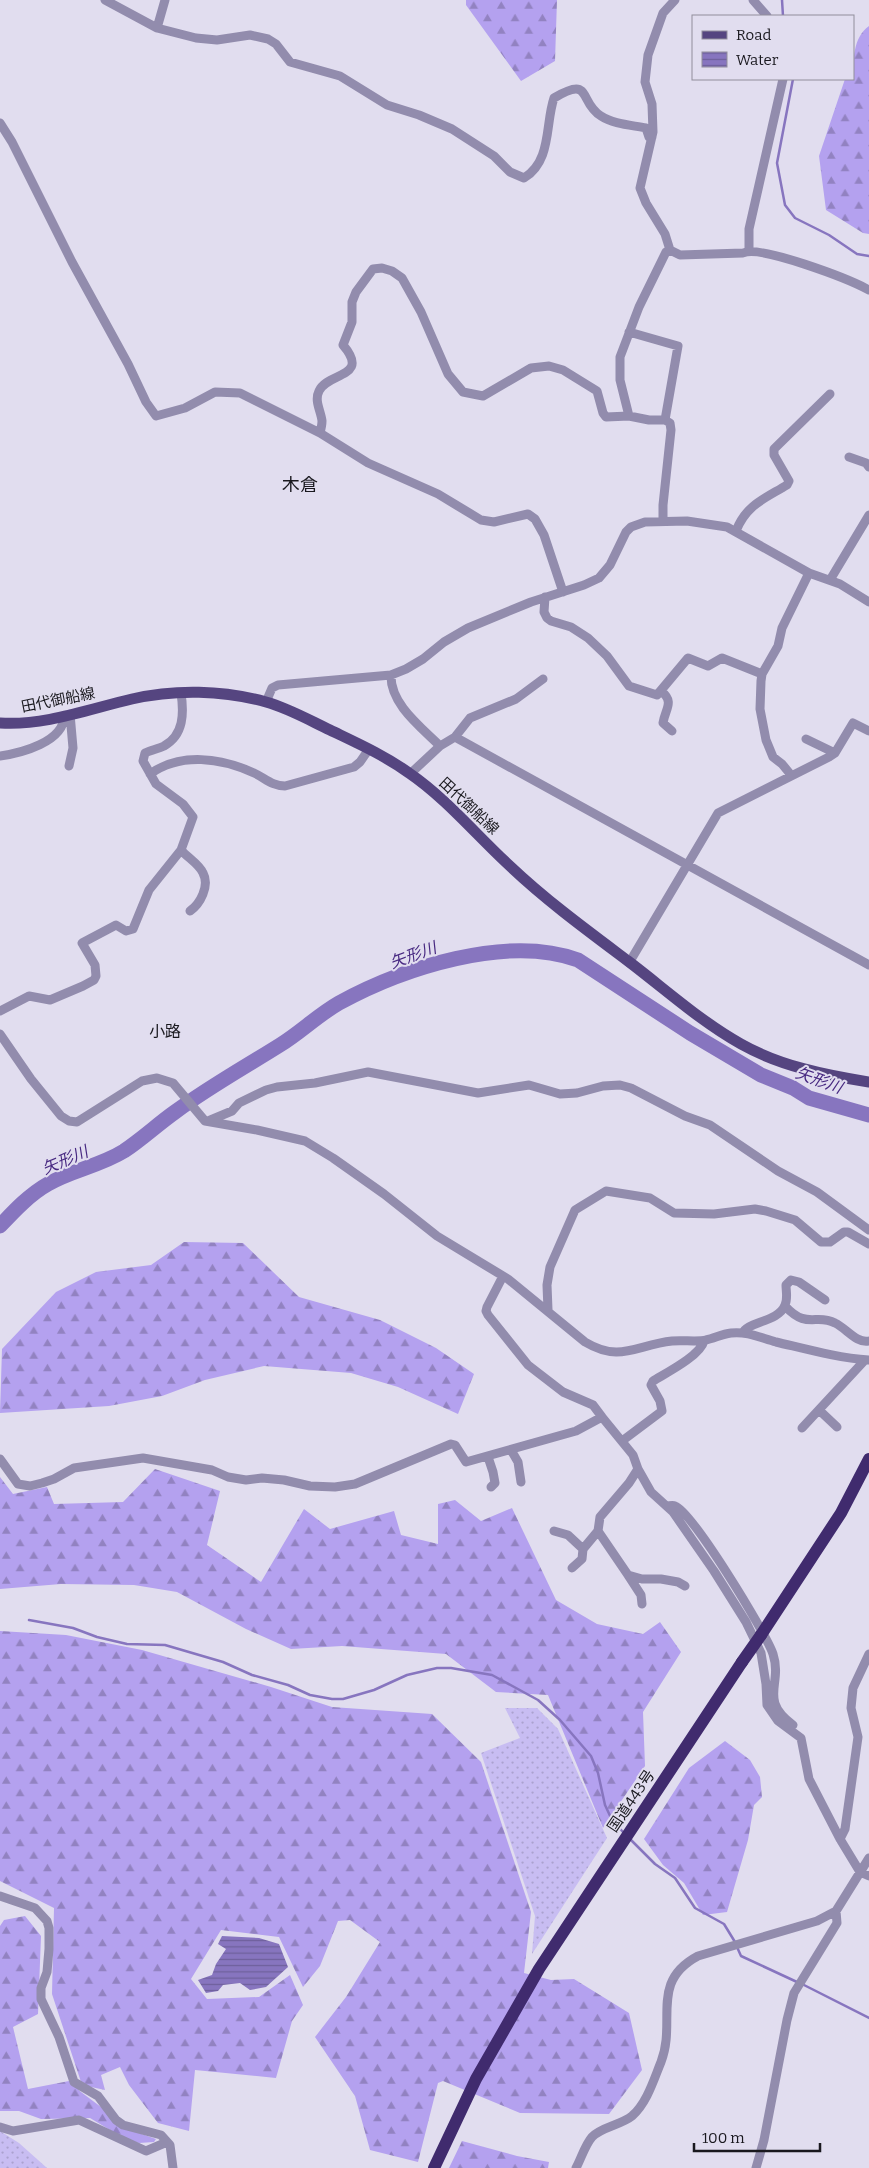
<svg xmlns="http://www.w3.org/2000/svg" width="869" height="2168" font-family="Bitter,'Noto Sans JP',serif">
	<style>
		.grass { fill: url(#grass-dots) }
		.forest { fill: url(#forest-firs) }
		.water { fill: url(#water-rules) }
		.lines { fill: none; stroke-linecap: round; stroke-linejoin: round }
		.stream { stroke: #8775bf; stroke-width: 2.5 }
		.river { stroke: #8775bf; stroke-width: 15 }
		.minor { stroke: #928cad; stroke-width: 9 }
		.major { stroke: #554580; stroke-width: 11 }
		.highway { stroke: #402b6e; stroke-width: 12 }
		.highway-bridge { stroke: #402b6e; stroke-width: 12 }
		.labels { text-anchor: middle; dominant-baseline: central; stroke-width: 4; stroke-linejoin: round; paint-order: stroke }
		.street-label { font-size: 15px; fill: #19181e; stroke: #e1ddef }
		.water-label { font-size: 16px; font-style: italic; fill: #472881; stroke: #e1ddef }
		.neighbourhood-label { font-size: 16px; fill: #19181e; stroke: #e1ddef }
		.quarter-label { font-size: 18px; fill: #19181e; stroke: #e1ddef }
	</style>
	<defs>
		<pattern id="grass-dots" width="8" height="8" patternUnits="userSpaceOnUse" patternTransform="scale(1.25)"><rect width="8" height="8" fill="#c8bdf2"/><path d="M2 2h.1M6 6h.1" fill="none" stroke="#aba2cf" stroke-width="1.8" stroke-linecap="round"/></pattern>
		<pattern id="forest-firs" width="22" height="20" patternUnits="userSpaceOnUse" patternTransform="scale(1.25)"><rect width="22" height="20" fill="#b4a1ef"/><path d="M5 1l3.5 6h-7zM16 11l3.5 6h-7z" fill="#9282c1"/></pattern>
		<pattern id="water-rules" width="6" height="5" patternUnits="userSpaceOnUse" patternTransform="scale(1.25)"><rect width="6" height="5" fill="#8775bf"/><path d="M0 2.5h6" fill="none" stroke="#6e5f9b"/></pattern>
	</defs>
	<rect width="100%" height="100%" fill="#e1ddef"/>
	<!-- grass -->
	<path class="grass" d="M505 1708H537L558 1729 607 1838 532 1954 535 1916 481 1753 520 1738Z
		M0 2131 19 2143 47 2168H0Z"/>
	<!-- forest -->
	<path class="forest" d="M466 0H557L555 61 521 81 466 5Z
		M869 26V234L863 233 826 210 819 156 845 79H853C853 61 853 37 869 26Z
		M184 1242 243 1243 299 1297 380 1320 436 1348 474 1374 458 1414 398 1387 351 1373 264 1366 205 1380 162 1396 109 1406 0 1413 2 1349 56 1292 96 1272 151 1265Z
		M155 1469 220 1491 207 1545 261 1582 304 1509 330 1529 394 1511 401 1535 438 1544V1504L455 1500 481 1521 512 1508 556 1600 597 1624 643 1634 660 1622 681 1652 643 1712 645 1766 603 1828 548 1695 496 1692 446 1654 342 1646 291 1649 246 1629 177 1592 134 1585 61 1584 0 1589V1477L13 1494 47 1487 54 1504 123 1502Z
		M0 1631 66 1635 142 1650 271 1687 332 1707 432 1714 481 1762 531 1912 524 1973 551 1980 574 1979 629 2013 642 2070 609 2114 520 2113 443 2081 438 2083 418 2162 370 2150 355 2096 315 2037 346 1997 380 1942 350 1920 338 1921 320 1966 303 1987 279 1937 221 1930 191 1979 207 1999 259 1997 290 1975 303 2005 292 2021 276 2078 195 2070 189 2131 158 2123 129 2085 120 2067 101 2075 105 2090 82 2085 52 1994 54 1908 0 1881Z
		M725 1741 750 1760 760 1777 762 1797 754 1805 748 1840 727 1912 703 1915 684 1883 663 1865 644 1839 689 1768Z
		M25 1916 41 1936 38 2014 13 2027 28 2089 69 2081 81 2092 133 2131 156 2139 154 2142 139 2143 125 2139 90 2118 41 2119 19 2111H0V1926L4 1920Z
		M462 2141 517 2156 549 2162 548 2168H449Z"/>
	<!-- water -->
	<path class="water" d="M222 1936 259 1938 279 1944 288 1967 266 1987 250 1990 240 1983 223 1985 218 1991 206 1993 198 1980 212 1975 216 1964 226 1949 218 1944Z"/>
	<g class="lines">
		<!-- stream -->
		<path class="stream" d="M782 0 783 16
			M793 79 777 163 785 205 795 218 829 235 857 254 869 256
			M29 1620 73 1628 97 1637 127 1644 165 1645 223 1662 252 1675 288 1685 310 1695 332 1699H343L374 1690 407 1675 437 1668H451L492 1675 538 1700 560 1720 591 1756 598 1773 605 1805 612 1820 623 1832
			M631 1840 655 1864 675 1878 695 1908 724 1924 735 1942
			M737 1947 741 1956 797 1982
			M802 1984 869 2018"/>
		<!-- river -->
		<path class="river" d="M0 1226C14 1211 30 1194 48 1184 72 1170 100 1166 124 1151 142 1139 158 1124 175 1112 209 1087 245 1067 280 1045 301 1032 318 1015 339 1003 403 968 507 934 578 960L690 1033 761 1075 793 1088 809 1098 869 1115"/>
		<!-- minor -->
		<path class="minor" d="M105 0 157 28 196 38 217 40 250 35 268 39 276 44 290 62 340 76 387 105 419 115 452 129 494 156 510 172 524 178C552 161 545 124 554 98 593 75 578 102 601 116 613 124 631 125 646 128L649 137H652
			M753 0 767 16
			M157 28 165 0
			M0 123 12 142 72 262 128 364 146 402 156 416 185 408 215 392 240 393 320 433 368 463 438 494 481 520 494 522 528 514 535 519 544 535 563 592
			M670 250 665 234 646 203 640 188 653 132 652 104 645 82 648 55 663 13 675 0
			M670 250 680 255 743 253C761 245 849 279 869 290
			M749 250V229L783 79
			M629 332 678 346 665 420
			M629 416 620 380V357L639 307 666 252 670 250
			M320 433C321 429 322 425 322 421 321 411 314 401 319 391 327 372 371 378 343 345L352 322V302L356 292 373 269 382 268 392 271 402 278 421 312 448 374 463 392 483 396 531 368 549 366 563 370 597 391 603 413 606 417 629 416 649 420H665L670 423 671 430 663 505V521
			M849 457 866 463 869 467
			M736 531C746 505 764 499 787 485L789 481 774 455V449L830 394
			M830 580 869 515
			M545 597 544 612 547 618 551 621 571 627 588 638 607 656 629 686 657 695 688 658 708 666 722 658 762 674
			M391 675C390 704 421 727 440 746
			M661 691C675 702 665 709 663 723L672 731
			M266 702 272 688 278 685 391 675 406 669 423 659 444 642 468 628 531 602 584 585 599 578 610 565 626 532 631 527 645 522 687 521 727 527 809 573 840 584 869 602
			M455 737 470 718 516 699 543 679
			M806 739 835 753
			M0 756C21 753 64 742 64 716
			M69 766 73 748 70 714
			M150 774C181 752 221 758 254 773 265 778 272 786 285 786L354 767 360 762 369 749
			M410 774 440 746 455 737 869 965
			M791 775 782 764 773 757 766 740 760 709 761 681 762 674 778 646 782 628 809 573
			M181 850C188 858 199 864 203 873 210 886 200 904 190 911
			M629 963 718 813 829 757 835 753 853 723 869 731
			M0 1011 29 996 50 1000 83 986 94 980 96 976 95 965 82 943 116 925 126 931 133 929 149 890 181 850 193 817 183 804 156 784 143 761 145 753C151 750 158 749 164 746 184 735 184 713 181 693
			M0 1034 31 1079 61 1116 69 1121 77 1122 142 1081 157 1078 173 1083 205 1121 257 1130 305 1141 333 1158 384 1194 437 1236 508 1279 585 1342C620 1363 636 1345 672 1341 681 1340 700 1342 706 1340 715 1338 722 1334 731 1333 747 1331 761 1338 776 1342 806 1349 838 1358 869 1360
			M208 1121 232 1111 239 1103 266 1090 277 1087 315 1083 368 1072 478 1093 529 1085 560 1094 577 1093 603 1086 620 1085 631 1088 685 1116 710 1125 778 1171 817 1192 869 1230
			M503 1276 487 1307 486 1311 488 1315 528 1365 563 1392 593 1405 602 1417
			M785 1306C807 1330 816 1313 835 1323 846 1328 857 1344 869 1341
			M548 1310 547 1285 550 1267 575 1210 606 1191 650 1198 674 1213 714 1214 755 1209 766 1211 795 1220 821 1242H830L844 1232H848L869 1244
			M743 1333C746 1322 779 1322 785 1305 788 1299 786 1291 786 1285L791 1280 799 1282 825 1300
			M819 1410 837 1427
			M802 1428 865 1360
			M622 1441 662 1411 660 1401 651 1385 653 1381C666 1373 700 1356 704 1341
			M511 1450 518 1462 521 1482
			M488 1457 493 1472 495 1483 491 1487
			M0 1459 18 1484 30 1486 42 1483 54 1479 74 1468 143 1458 212 1470 228 1477 246 1480 262 1478 284 1480 310 1486 335 1487 355 1484 451 1444 455 1445 466 1462 576 1431 602 1417 633 1455 638 1469 651 1492 673 1512 714 1571 746 1622 761 1653 766 1684 767 1705 778 1721 801 1738 809 1779 840 1839 860 1872 869 1876
			M638 1469 629 1483 600 1517 598 1531 628 1575 642 1579H661L678 1582 685 1586
			M667 1506C669 1506 673 1505 675 1506 691 1510 766 1633 773 1654 783 1685 758 1699 793 1725
			M554 1531 568 1535 583 1549 598 1531
			M572 1568 582 1559 583 1549
			M628 1575 641 1595 642 1604
			M840 1839 845 1829 858 1737 851 1708 853 1688 869 1654
			M0 1896 35 1908 47 1921 49 1928V1949L47 1972 41 1988V1999L59 2037 74 2082 98 2096 116 2120 123 2125 161 2135 170 2145 173 2168
			M0 2127 13 2131 79 2120 146 2151 167 2142
			M576 2168C581 2159 585 2145 592 2137 601 2127 621 2125 632 2116 647 2103 654 2079 661 2062 677 2021 649 1982 698 1956L817 1921 836 1911 869 1858
			M756 2168 764 2140 787 2020 794 1993 837 1923 836 1911"/>
		<!-- major -->
		<path class="major" d="M0 723C44 726 89 709 132 699 175 689 223 690 266 702 288 708 309 720 330 730 357 743 384 755 409 773 447 799 477 836 511 867 547 901 588 931 628 961 665 989 700 1021 741 1044 780 1066 825 1075 869 1082"/>
		<!-- highway -->
		<path class="highway" d="M761 1635 841 1513 869 1459
			M434 2168 476 2079 539 1969 742 1662"/>
		<!-- highway-bridge -->
		<path class="highway-bridge" d="M742 1662 761 1635"/>
	</g>
	<g class="labels">
		<!-- street labels -->
		<g class="street-label">
			<text transform="translate(58 700) rotate(-11)">田代御船線</text>
			<text transform="translate(469 806) rotate(43)">田代御船線</text>
			<text transform="translate(631 1801) rotate(-56)">国道443号</text>
		</g>
		<!-- water labels -->
		<g class="water-label">
			<text transform="translate(413 955) rotate(-20)">矢形川</text>
			<text transform="translate(819 1080) rotate(20)">矢形川</text>
			<text transform="translate(65 1160) rotate(-23)">矢形川</text>
		</g>
		<!-- neighbourhood labels -->
		<g class="neighbourhood-label">
			<text x="165" y="1031">小路</text>
		</g>
		<!-- quarter labels -->
		<g class="quarter-label">
			<text x="300" y="485">木倉</text>
		</g>
	</g>
	<!-- legend -->
	<rect x="692" y="15" width="162" height="65" fill="#e1ddef" stroke="#918e9b"/>
	<rect x="702" y="31" width="25" height="8" fill="#554580" stroke="#918e9b"/>
	<text x="736" y="40" font-size="15" fill="#19181e">Road</text>
	<rect x="702" y="52" width="25" height="15" fill="url(#water-rules)" stroke="#918e9b"/>
	<text x="736" y="65" font-size="15" fill="#19181e">Water</text>
	<!-- scale -->
	<path d="M694 2143v8h126v-8" fill="none" stroke="#19181e" stroke-width="2.5"/>
	<text x="702" y="2143" font-size="15" fill="#19181e" stroke="#e1ddef" stroke-width="4" paint-order="stroke">100 m</text>
</svg>
